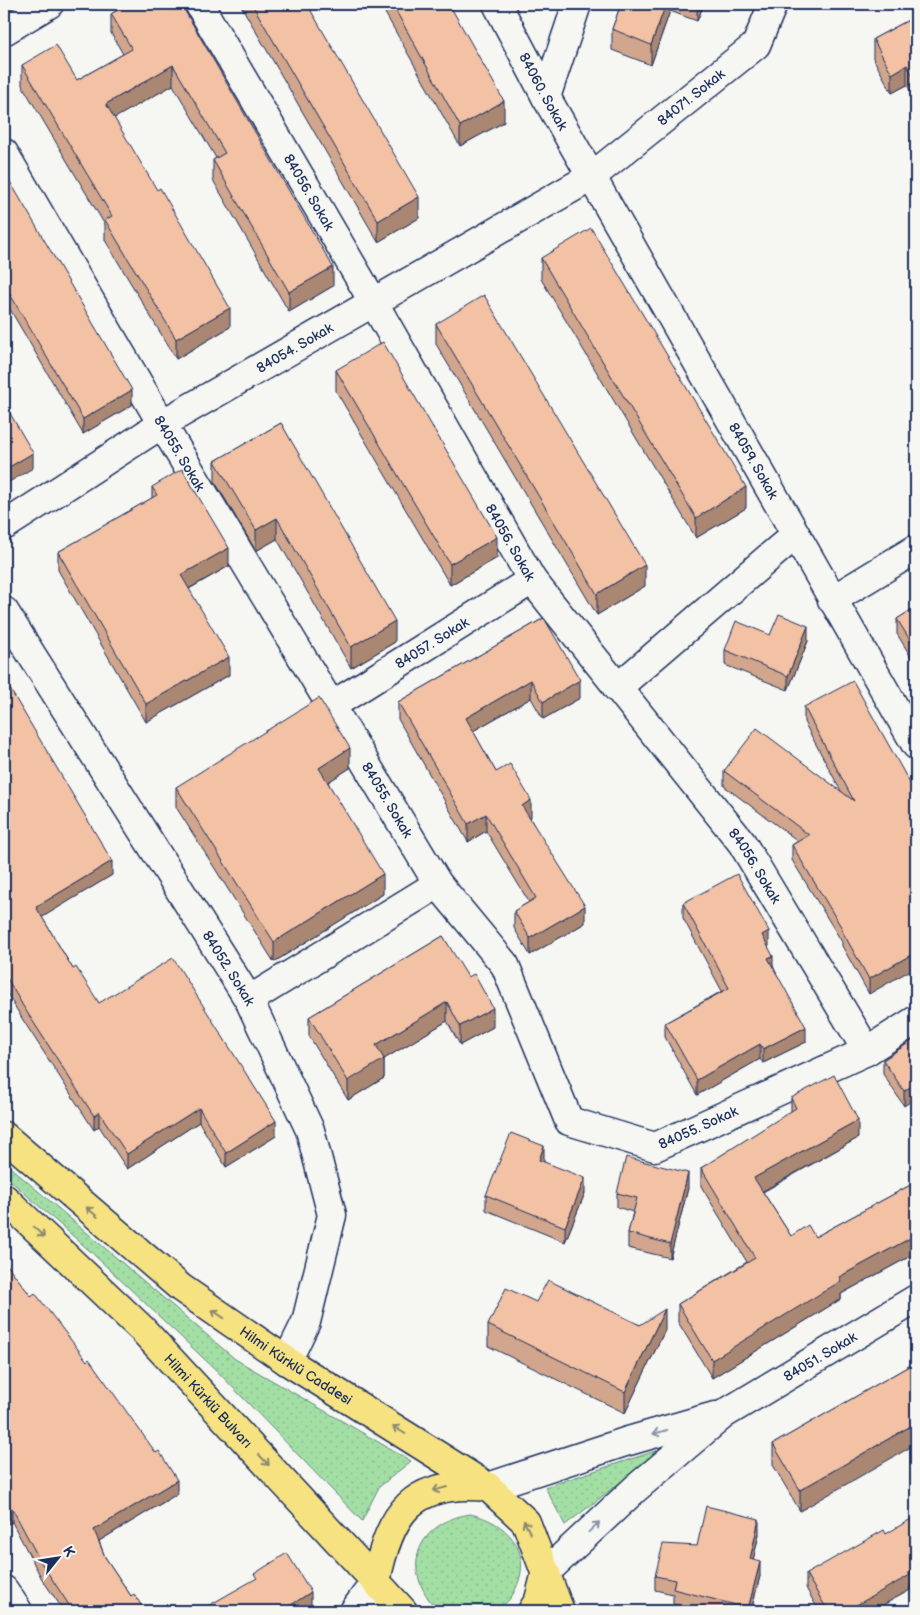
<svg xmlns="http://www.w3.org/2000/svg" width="920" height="1615" font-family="'Balsamiq Sans',sans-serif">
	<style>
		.green { fill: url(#green-dots); stroke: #5f8782 }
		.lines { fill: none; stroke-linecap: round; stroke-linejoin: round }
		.minor-casing { stroke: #1b2f5e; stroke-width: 31 }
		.major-casing { stroke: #1b2f5e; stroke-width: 31 }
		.minor { stroke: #f6f6f2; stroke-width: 28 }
		.major { stroke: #f7e281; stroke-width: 28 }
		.wall { fill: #d1a68d; stroke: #1b2f5e }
		.shaded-wall { fill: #aa8773; stroke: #1b2f5e }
		.building { fill: #f3c1a4; stroke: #1b2f5e }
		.oneway { stroke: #898870 }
		.oneway2 { stroke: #8892a8 }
		.labels { text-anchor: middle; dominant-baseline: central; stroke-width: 4; stroke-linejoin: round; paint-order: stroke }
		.street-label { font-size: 14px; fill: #1b2f5e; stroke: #f6f6f2 }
	</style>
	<defs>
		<pattern id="green-dots" width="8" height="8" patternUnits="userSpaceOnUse" patternTransform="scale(1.25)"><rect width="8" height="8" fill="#a3dfa5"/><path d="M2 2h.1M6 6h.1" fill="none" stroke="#8cc090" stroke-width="1.8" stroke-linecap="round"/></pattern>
	</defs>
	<rect width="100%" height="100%" fill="#f6f6f2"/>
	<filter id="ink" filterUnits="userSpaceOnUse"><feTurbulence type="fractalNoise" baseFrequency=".02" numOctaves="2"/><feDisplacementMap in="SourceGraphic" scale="10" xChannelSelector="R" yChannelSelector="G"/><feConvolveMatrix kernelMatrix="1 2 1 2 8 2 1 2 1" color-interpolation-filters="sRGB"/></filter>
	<g filter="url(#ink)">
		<!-- green -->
		<path class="green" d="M4 1162 235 1359 411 1461 379 1487 362 1521 217 1371 91 1252 4 1175Z
			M665 1448 565 1525 545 1487Z
			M470 1514C505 1521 534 1550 516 1588 508 1607 496 1611 477 1611 467 1611 453 1614 443 1611 435 1609 428 1599 425 1593 402 1553 430 1520 470 1514Z"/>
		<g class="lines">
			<defs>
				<g id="minor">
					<path id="s1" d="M199 4 374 303 532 580 742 843 867 1051"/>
					<path id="s2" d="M497 4 546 97 916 745"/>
					<path d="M4 31 49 4"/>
					<path d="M546 97 577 4"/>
					<path id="s3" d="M4 153 162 424 438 884 505 965 569 1121 655 1147 867 1051 916 1020"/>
					<path id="s4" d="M4 526 162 424 591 177 756 45 773 4"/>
					<path d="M832 600 916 549"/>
					<path id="s5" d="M4 611 249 1000 310 1130 332 1215 306 1322 287 1361"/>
					<path d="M617 688 795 535"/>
					<path id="s6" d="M331 706 532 580"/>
					<path d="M249 1000 438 884"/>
					<path d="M488 1487 625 1442 715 1416"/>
					<path id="s7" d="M546 1572 635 1489 724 1414 916 1299"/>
					<path d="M4 1590 18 1611"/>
					<path d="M354 1611 376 1581"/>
				</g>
				<g id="major">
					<path id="s8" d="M4 1136 181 1288 287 1361 488 1487 526 1522 560 1611"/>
					<path id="s9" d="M4 1198 142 1329 403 1611"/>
					<path d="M376 1581C390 1512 412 1479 488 1487"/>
					<path d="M532 1611 539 1600 546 1572"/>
				</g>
			</defs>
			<!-- minor casing -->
			<use href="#minor" class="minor-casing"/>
			<!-- major casing -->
			<use href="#major" class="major-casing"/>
			<!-- minor -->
			<use href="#minor" class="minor"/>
			<!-- major -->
			<use href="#major" class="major"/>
		</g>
		<!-- wall -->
		<path class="wall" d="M128 4 333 286 289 312 213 180V160L216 158 173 85 114 118 230 327 176 359 105 240V225L22 85V65L77 80 123 54 111 33V14Z
			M240 4H307L419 218 378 242Z
			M380 4H449L504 122 460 146Z
			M621 4H704L697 21 670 11 651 65 612 50V29Z
			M916 16V101L907 85 892 93 873 58V39Z
			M4 174 132 405 83 434 4 299Z
			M541 258 746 508 696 538 541 279Z
			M436 324 645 586 597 615 436 344Z
			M336 370 497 558 450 585 336 391Z
			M281 423 395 642 351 668 277 539 256 551 215 482V461Z
			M152 487 229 566 189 589 229 675 146 722 58 570V552L152 498Z
			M916 607V665L897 634V619Z
			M544 618 580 698 543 719 531 698 473 731 496 772 531 817 530 818 585 923 530 955 514 928V911L529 902 486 831 468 842 398 719V702Z
			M770 635 808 641 788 690 725 665V650Z
			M4 679 112 875 42 917 73 969 99 1003 276 1136 226 1167 199 1122 127 1169 99 1126 94 1130 23 1020 4 988Z
			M804 707 916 794 869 994 842 946V942L792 860V845L798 841 724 786V771L841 791 804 722Z
			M350 768 328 782 383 894 274 962 176 807V787Z
			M683 903 769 946H768L773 966 806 1042 763 1063 760 1059 697 1095 665 1037V1023L722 991 683 918Z
			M443 936 493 1027 460 1045 447 1021 384 1059V1078L348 1100 309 1036V1017Z
			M916 1038 904 1106 883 1074V1060Z
			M791 1098 858 1138 763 1192 791 1236 815 1237 916 1182V1253L841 1294V1299L712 1378 678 1322V1304L747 1262 701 1186V1168L791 1112Z
			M544 1161V1162L585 1193 565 1242 486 1210V1195Z
			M688 1188 670 1258 628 1248V1233L633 1212 617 1207V1193Z
			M4 1261 177 1494 99 1541 105 1557 131 1596 145 1611H64L42 1579 12 1522 8 1524 4 1518Z
			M536 1302 665 1330 625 1413 488 1346V1325Z
			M916 1362 800 1511 773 1465V1444Z
			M759 1534 753 1560 760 1576 752 1607 755 1611H702L673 1604V1594L655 1590V1576L697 1546Z
			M806 1574 910 1586V1590L872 1611H819L806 1588Z"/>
		<!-- shaded-wall -->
		<path class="shaded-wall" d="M666 4H670V11L651 65V45Z
			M697 4H704L697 21Z
			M173 65V85L106 123V104Z
			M907 65V85L892 93V74Z
			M504 101V122L460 146V126Z
			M419 197V218L378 242V221Z
			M333 267V286L289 312V292Z
			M230 308V327L176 359V339Z
			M132 390V405L83 434V419Z
			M33 453V468L4 485V470Z
			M746 487V508L696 538V518Z
			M277 518V539L256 551V530Z
			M497 537V558L450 585V564Z
			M229 548V566L181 593V575Z
			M645 565V586L597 615V594Z
			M395 621V642L351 668V647Z
			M808 626V641L788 690V676Z
			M229 657V675L146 722V704Z
			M531 680V698L466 735V718Z
			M580 680V698L543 719V702Z
			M350 748V768L319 788V768Z
			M531 800V817L522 823V806Z
			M486 814V831L468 842V824Z
			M112 861V875L36 921V907Z
			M383 874V894L274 962V942Z
			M585 906V923L530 955V938Z
			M769 931V946L762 950V935Z
			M916 952V967L869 994V979Z
			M773 956V970L768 958Z
			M447 1002V1021L384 1059V1078L348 1100V1081L376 1045Z
			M493 1008V1027L460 1045V1026Z
			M806 1027V1042L763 1063V1049Z
			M760 1044V1059L697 1095V1080Z
			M916 1083V1098L904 1106V1091Z
			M199 1108V1122L127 1169V1154Z
			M99 1112V1126L94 1130V1116Z
			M858 1120V1138L754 1196V1178Z
			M276 1121V1136L226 1167V1153Z
			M544 1146V1161L539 1175V1160Z
			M688 1173V1188L670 1258V1244Z
			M585 1178V1193L565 1242V1227Z
			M916 1235V1253L841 1294V1299L712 1378V1360L839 1277Z
			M665 1309V1330L625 1413V1392Z
			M916 1423V1444L800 1511V1490Z
			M177 1480V1494L94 1544V1530Z
			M12 1508V1522L8 1524V1510Z
			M759 1519V1534L750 1574V1559Z
			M760 1562V1576L751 1611H749V1605Z
			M916 1568V1582L910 1586V1590L872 1611H846Z
			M311 1592V1606L303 1611H282Z"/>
		<!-- building -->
		<path class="building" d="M128 4H181L333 267 289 292 213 160 225 153 173 65 106 104 157 190 160 188 230 308 176 339 105 220 112 216 22 65 56 45 77 80 132 49 111 14Z
			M252 4H307L419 197 378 221Z
			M392 4H449L504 101 460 126Z
			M621 4H666L651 45 612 29Z
			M916 16V82L907 65 892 74 873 39Z
			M5 173 132 390 83 419 4 284V174Z
			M591 228 746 487 696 518 541 258Z
			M484 295 645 565 597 594 436 324Z
			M383 342 497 537 450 564 336 370Z
			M4 403 33 453 4 470Z
			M281 423 395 621 351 647 277 518 256 530 215 461Z
			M182 469 229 548 181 575 229 657 146 704 58 552 157 495 152 487Z
			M916 607V650L897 619Z
			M779 614 808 626 788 676 725 650 736 621 770 635Z
			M544 618 580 680 543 702 531 680 466 718 496 772 510 764 531 800 522 806 585 906 530 938 514 911 536 898 486 814 468 824 398 702Z
			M4 679 112 861 36 907 73 969 76 967 99 1003 173 958 276 1121 226 1153 199 1108 127 1154 99 1112 94 1116 23 1006 4 973Z
			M853 681 916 794V952L869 979 842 931 843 930 792 845 809 835 724 771 757 728 854 801 804 707Z
			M319 698 350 748 319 768 383 874 274 942 176 787Z
			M737 874 769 931 762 935 773 956 768 958 806 1027 763 1049 760 1044 697 1080 665 1023 729 988 683 903Z
			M443 936 468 977 474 974 493 1008 460 1026 447 1002 376 1045 384 1059 348 1081 309 1017Z
			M916 1038V1083L904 1091 883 1060Z
			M834 1075 858 1120 754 1178 791 1236 808 1225 815 1237 916 1182V1235L839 1277 841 1281 712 1360 678 1304 755 1258 701 1168 796 1108 791 1098Z
			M511 1133 544 1146 539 1160 585 1178 565 1227 486 1195Z
			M626 1157 688 1173 670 1244 628 1233 637 1198 617 1193Z
			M4 1261 31 1296 35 1293 87 1361 89 1359 156 1453 159 1451 177 1480 94 1530 105 1557 131 1596 134 1594 145 1611H76L73 1607 71 1608 42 1564 12 1508 8 1510 4 1504Z
			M548 1280 640 1325 665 1309 625 1392 488 1325 506 1288 536 1302Z
			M916 1362V1423L800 1490 773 1444Z
			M706 1506 759 1519 750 1559 760 1562 749 1605H736L673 1589 675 1580 655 1576 663 1544 697 1546Z
			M916 1516V1568L908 1573 910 1575 846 1611H828L806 1574 884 1530 886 1534Z
			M287 1553 311 1592 282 1611H199L257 1578 254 1574Z
			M752 1606 755 1611H743Z"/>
		<!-- one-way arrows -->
		<defs><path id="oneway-shaft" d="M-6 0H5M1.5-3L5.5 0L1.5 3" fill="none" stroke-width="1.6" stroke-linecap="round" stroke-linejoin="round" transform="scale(1.25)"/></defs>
		<g class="oneway">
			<use href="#oneway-shaft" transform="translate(92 1212) rotate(-139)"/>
			<use href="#oneway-shaft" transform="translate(39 1232) rotate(43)"/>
			<use href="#oneway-shaft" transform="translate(218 1314) rotate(-146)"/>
			<use href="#oneway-shaft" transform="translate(399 1430) rotate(-148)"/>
			<use href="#oneway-shaft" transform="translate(264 1460) rotate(47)"/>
			<use href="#oneway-shaft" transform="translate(440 1489) rotate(165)"/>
			<use href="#oneway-shaft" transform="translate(527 1527) rotate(-117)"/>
		</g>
		<g class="oneway2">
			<use href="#oneway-shaft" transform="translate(660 1432) rotate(164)"/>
			<use href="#oneway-shaft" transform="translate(594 1527) rotate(-43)"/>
		</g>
	</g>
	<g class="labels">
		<!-- street labels -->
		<g class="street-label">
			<text stroke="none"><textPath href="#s2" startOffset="99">84060. Sokak</textPath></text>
			<text stroke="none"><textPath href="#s4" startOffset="811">84071. Sokak</textPath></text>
			<text stroke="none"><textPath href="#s1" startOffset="218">84056. Sokak</textPath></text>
			<text stroke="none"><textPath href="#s4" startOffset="341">84054. Sokak</textPath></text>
			<text stroke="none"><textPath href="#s3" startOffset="348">84055. Sokak</textPath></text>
			<text stroke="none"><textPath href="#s2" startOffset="524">84059. Sokak</textPath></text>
			<text stroke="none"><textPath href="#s1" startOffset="622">84056. Sokak</textPath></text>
			<text stroke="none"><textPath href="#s6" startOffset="119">84057. Sokak</textPath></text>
			<text stroke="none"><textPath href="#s3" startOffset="752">84055. Sokak</textPath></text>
			<text stroke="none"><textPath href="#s1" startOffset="1028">84056. Sokak</textPath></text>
			<text stroke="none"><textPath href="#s5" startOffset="422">84052. Sokak</textPath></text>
			<text stroke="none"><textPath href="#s3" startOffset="1261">84055. Sokak</textPath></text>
			<text stroke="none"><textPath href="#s7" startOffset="350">84051. Sokak</textPath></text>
			<text stroke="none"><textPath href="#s8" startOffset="372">Hilmi Kürklü Caddesi</textPath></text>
			<text stroke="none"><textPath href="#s9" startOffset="288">Hilmi Kürklü Bulvarı</textPath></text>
		</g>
	</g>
	<!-- margin -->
	<rect width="920" height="1615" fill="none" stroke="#f6f6f2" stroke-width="20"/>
	<rect x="10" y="10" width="900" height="1595" fill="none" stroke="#1b2f5e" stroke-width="2" filter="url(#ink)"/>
	<!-- north arrow -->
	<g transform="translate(58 1558) rotate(60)" stroke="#f6f6f2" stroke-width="4" paint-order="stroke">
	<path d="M0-4L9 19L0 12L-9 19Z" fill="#1b2f5e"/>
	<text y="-8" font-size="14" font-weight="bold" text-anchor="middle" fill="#1b2f5e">K</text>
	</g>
</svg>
